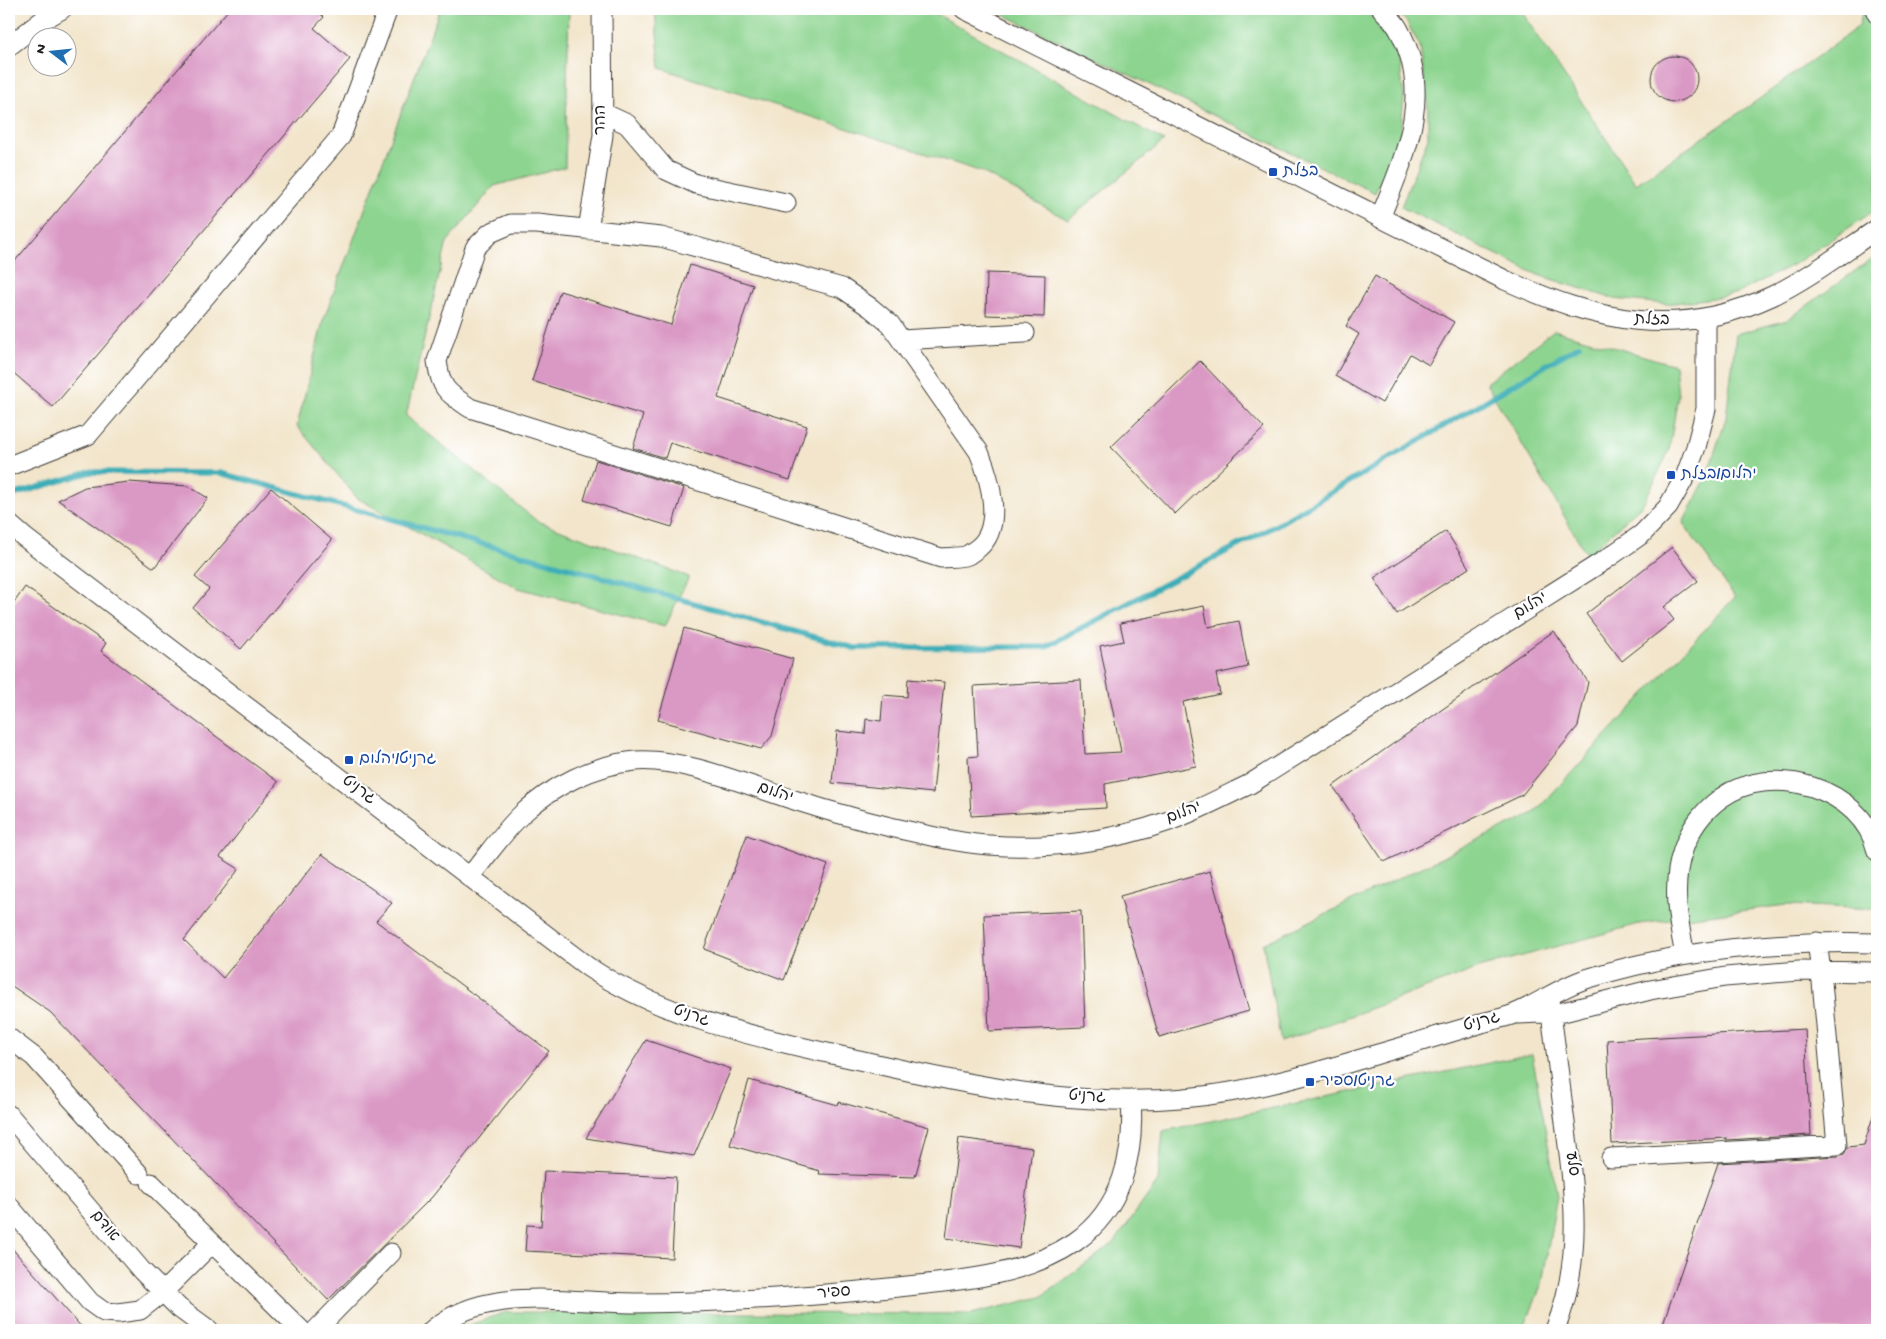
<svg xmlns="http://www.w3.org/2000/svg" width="1886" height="1339" font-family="'Gochi Hand','Playpen Sans Hebrew',sans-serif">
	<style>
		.green { fill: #8cd48f; stroke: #547856 }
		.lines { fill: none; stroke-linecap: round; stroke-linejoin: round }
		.stream { stroke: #3eaeb7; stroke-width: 5.5 }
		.building { fill: #da99c5 }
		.minor-casing { stroke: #3c3a36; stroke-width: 21 }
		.minor { stroke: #fff; stroke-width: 19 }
		.transit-dot { fill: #1a4fb4; stroke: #fff; stroke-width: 2 }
		.labels { text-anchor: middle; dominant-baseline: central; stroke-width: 4.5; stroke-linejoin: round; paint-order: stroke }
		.street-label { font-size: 16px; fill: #1c1c1c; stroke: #fff }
		.transit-label { font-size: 16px; fill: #164399; stroke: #fff; text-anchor: start }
	</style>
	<rect width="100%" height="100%" fill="#fff"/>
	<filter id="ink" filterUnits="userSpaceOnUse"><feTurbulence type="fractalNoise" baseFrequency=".02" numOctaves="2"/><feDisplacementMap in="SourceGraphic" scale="10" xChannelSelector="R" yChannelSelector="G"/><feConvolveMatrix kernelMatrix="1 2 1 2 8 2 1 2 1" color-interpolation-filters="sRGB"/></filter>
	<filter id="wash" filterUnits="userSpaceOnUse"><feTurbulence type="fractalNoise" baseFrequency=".0096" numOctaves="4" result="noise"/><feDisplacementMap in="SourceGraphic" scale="20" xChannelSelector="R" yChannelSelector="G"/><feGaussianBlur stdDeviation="1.12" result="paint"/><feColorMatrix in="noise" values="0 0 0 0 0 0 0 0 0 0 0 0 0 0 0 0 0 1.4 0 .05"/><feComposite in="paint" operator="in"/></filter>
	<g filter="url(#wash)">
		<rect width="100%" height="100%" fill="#f2e5cb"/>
		<!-- green -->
		<path class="green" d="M440 9H569L565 167 494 186 447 242 406 416 537 521 689 577 665 626 518 588 357 498 297 426 323 321Z
			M655 9H928L1164 141 1068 220 982 172 660 68Z
			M992 9H1363L1388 32 1400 66 1404 97 1400 135 1375 193Z
			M1393 9H1520L1636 184 1755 102 1859 26 1863 9H1877V209L1796 263 1738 293 1713 298 1667 304 1614 299 1538 275 1401 207 1428 138V109L1420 46 1406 21Z
			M1877 255V909L1786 905 1639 924 1482 967 1281 1042 1263 944 1534 813 1735 597 1683 523 1706 478 1726 418 1736 334 1787 320Z
			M1554 330 1675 365 1678 395 1669 451 1643 504 1587 555 1486 383Z
			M1532 1054 1557 1195 1542 1284 1523 1330H455L506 1312 971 1314 1041 1297 1114 1243 1158 1181 1163 1131Z"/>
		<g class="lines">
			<!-- stream -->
			<path class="stream" d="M13 495 90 472 221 473 523 555 854 648 1045 647 1275 526 1580 345"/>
		</g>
		<g id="blocks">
			<!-- building -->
			<path class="building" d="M229 9H315L324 17 314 28 350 59 53 407 9 369V268Z
				M1651 79a23 23 0 1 1 46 0a23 23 0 1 1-46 0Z
				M690 265 753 285 718 398 807 426 790 480 670 443 665 458 633 448 643 415 532 381 560 291 671 325Z
				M987 273 1045 275 1044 317 986 315Z
				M1375 276 1454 322 1429 365 1410 354 1382 403 1335 376 1359 334 1346 326Z
				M1200 361 1264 428 1175 514 1111 447Z
				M596 460 684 488 672 527 584 500Z
				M129 482 188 486 208 498 154 568 58 500 85 487Z
				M271 488 332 540 241 649 193 608 209 589 195 577Z
				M1446 531 1469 568 1397 614 1374 578Z
				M1672 547 1698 581 1664 607 1674 620 1622 661 1586 614Z
				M25 587 106 643 101 651 278 782 220 857 239 869 184 940 223 978 322 854 392 903 376 921 549 1051 432 1197 328 1300 50 1012 9 984V610Z
				M1204 606 1208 627 1239 621 1248 667 1216 674 1220 694 1183 702 1196 766 1105 784 1106 808 971 816 968 757 978 756 974 686 1081 680 1085 754 1121 752 1100 646 1124 641 1120 623Z
				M684 628 793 659 772 736 761 749 658 720Z
				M1554 631 1588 682 1578 726 1522 795 1384 862 1333 786Z
				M908 679 944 682 933 793 832 783 837 731 865 734 866 719 881 721 883 695 907 697Z
				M747 835 828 865 784 980 704 949Z
				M1210 871 1249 1011 1159 1037 1120 896Z
				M1081 911 1085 1027 989 1031 984 915Z
				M1805 1029 1811 1135 1726 1140 1727 1138 1612 1144 1607 1040Z
				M646 1040 731 1069 694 1156 586 1138Z
				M749 1080 838 1105 839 1102 929 1127 915 1177 819 1174 820 1171 730 1145Z
				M1874 1113H1877V1330H1661L1718 1163 1838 1156 1844 1154 1848 1147 1864 1145Z
				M959 1138 1032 1148 1019 1248 946 1238Z
				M544 1171 676 1177 672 1258 525 1251 527 1225 541 1226Z
				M9 1245 84 1330H9Z"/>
		</g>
	</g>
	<g filter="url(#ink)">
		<use href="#blocks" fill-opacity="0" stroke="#3c3a36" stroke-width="1"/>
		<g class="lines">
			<defs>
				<path id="minor" d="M964 9 1505 280C1597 321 1675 341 1772 296 1809 278 1843 252 1877 229
					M1875 9 1877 14
					M9 46 43 20 62 9
					M603 113 627 124 666 170 696 184 786 203
					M1380 218C1405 156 1434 94 1399 30 1395 22 1388 16 1382 9
					M511 224H537L661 237 842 288 871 308 890 324 979 452C990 478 1004 527 978 548 975 550 971 553 968 555 960 558 949 557 941 558L470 408C447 392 441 390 437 361L475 248 490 233Z
					M588 230 603 135 602 9
					M901 340 1025 333
					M9 466 88 435 341 136 388 9
					M9 524 24 537 588 967C670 1021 765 1039 859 1060 980 1088 1105 1114 1230 1092 1289 1082 1347 1063 1405 1046 1430 1038 1456 1031 1482 1023 1492 1020 1504 1018 1514 1014 1539 1004 1560 987 1586 979 1680 950 1779 940 1877 943
					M470 876C487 856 503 832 522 814 552 786 594 765 635 761 680 757 747 785 791 799 834 813 878 825 922 834 944 839 967 844 989 845 1049 850 1113 841 1169 821 1197 811 1223 797 1250 784L1605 560 1642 534 1668 507 1685 477 1696 447 1706 409V318
					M1685 955C1678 921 1671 884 1683 850 1690 829 1703 811 1721 798 1772 761 1862 788 1877 851
					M1549 1001C1555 1039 1559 1077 1564 1115 1574 1190 1584 1258 1555 1330
					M1518 1014 1563 1012 1650 990 1725 977 1799 971 1877 972
					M9 1038 34 1057 139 1174
					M9 1115 142 1271 179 1308 209 1330
					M1611 1158 1837 1145 1821 971 1817 942
					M151 1183 301 1330
					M9 1206 90 1302 104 1312 118 1313 140 1310 163 1292 212 1243
					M316 1330 391 1253
					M432 1330C487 1284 568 1303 635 1303 720 1303 805 1297 889 1288 951 1281 1022 1278 1075 1242 1122 1209 1135 1154 1131 1100"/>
			</defs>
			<!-- minor casing -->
			<use href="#minor" class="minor-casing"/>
			<!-- minor -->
			<use href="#minor" class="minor"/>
		</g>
	</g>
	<!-- markers -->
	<g class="transit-dot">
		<rect x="1268" y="167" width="10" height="10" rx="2.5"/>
		<rect x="1666" y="470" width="10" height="10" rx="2.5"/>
		<rect x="344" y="755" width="10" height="10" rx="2.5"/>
		<rect x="1305" y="1077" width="10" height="10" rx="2.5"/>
	</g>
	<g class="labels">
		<!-- street labels -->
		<g class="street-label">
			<text transform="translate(602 120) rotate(-89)">ההר</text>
			<text transform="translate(1652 321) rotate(2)">בזלת</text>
			<text transform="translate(1531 607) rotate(-32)">יהלום</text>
			<text transform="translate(358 791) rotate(37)">גרניט</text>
			<text transform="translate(775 794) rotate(18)">יהלום</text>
			<text transform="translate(1184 814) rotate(-22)">יהלום</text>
			<text transform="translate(691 1017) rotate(19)">גרניט</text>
			<text transform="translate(1482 1023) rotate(-16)">גרניט</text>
			<text transform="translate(1087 1098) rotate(3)">גרניט</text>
			<text transform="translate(1571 1164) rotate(82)">סלע</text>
			<text transform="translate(104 1227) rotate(50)">אודם</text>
			<text transform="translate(834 1294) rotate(-5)">ספיר</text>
		</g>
		<!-- transit labels -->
		<g class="transit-label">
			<text x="1283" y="172">בזלת</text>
			<text x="1681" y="475">יהלום/בזלת</text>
			<text x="359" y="760">גרניט/יהלום</text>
			<text x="1320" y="1082">גרניט/ספיר</text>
		</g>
	</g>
	<!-- margin -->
	<rect width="1886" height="1339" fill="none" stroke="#fff" stroke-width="30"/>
	<!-- north arrow -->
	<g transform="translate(52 52) rotate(286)"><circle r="24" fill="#ffffff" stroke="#a4a4a4"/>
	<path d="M0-4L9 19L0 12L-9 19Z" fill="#1f6fb2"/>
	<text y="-8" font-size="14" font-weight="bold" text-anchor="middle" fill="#1c1c1c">N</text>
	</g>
</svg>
